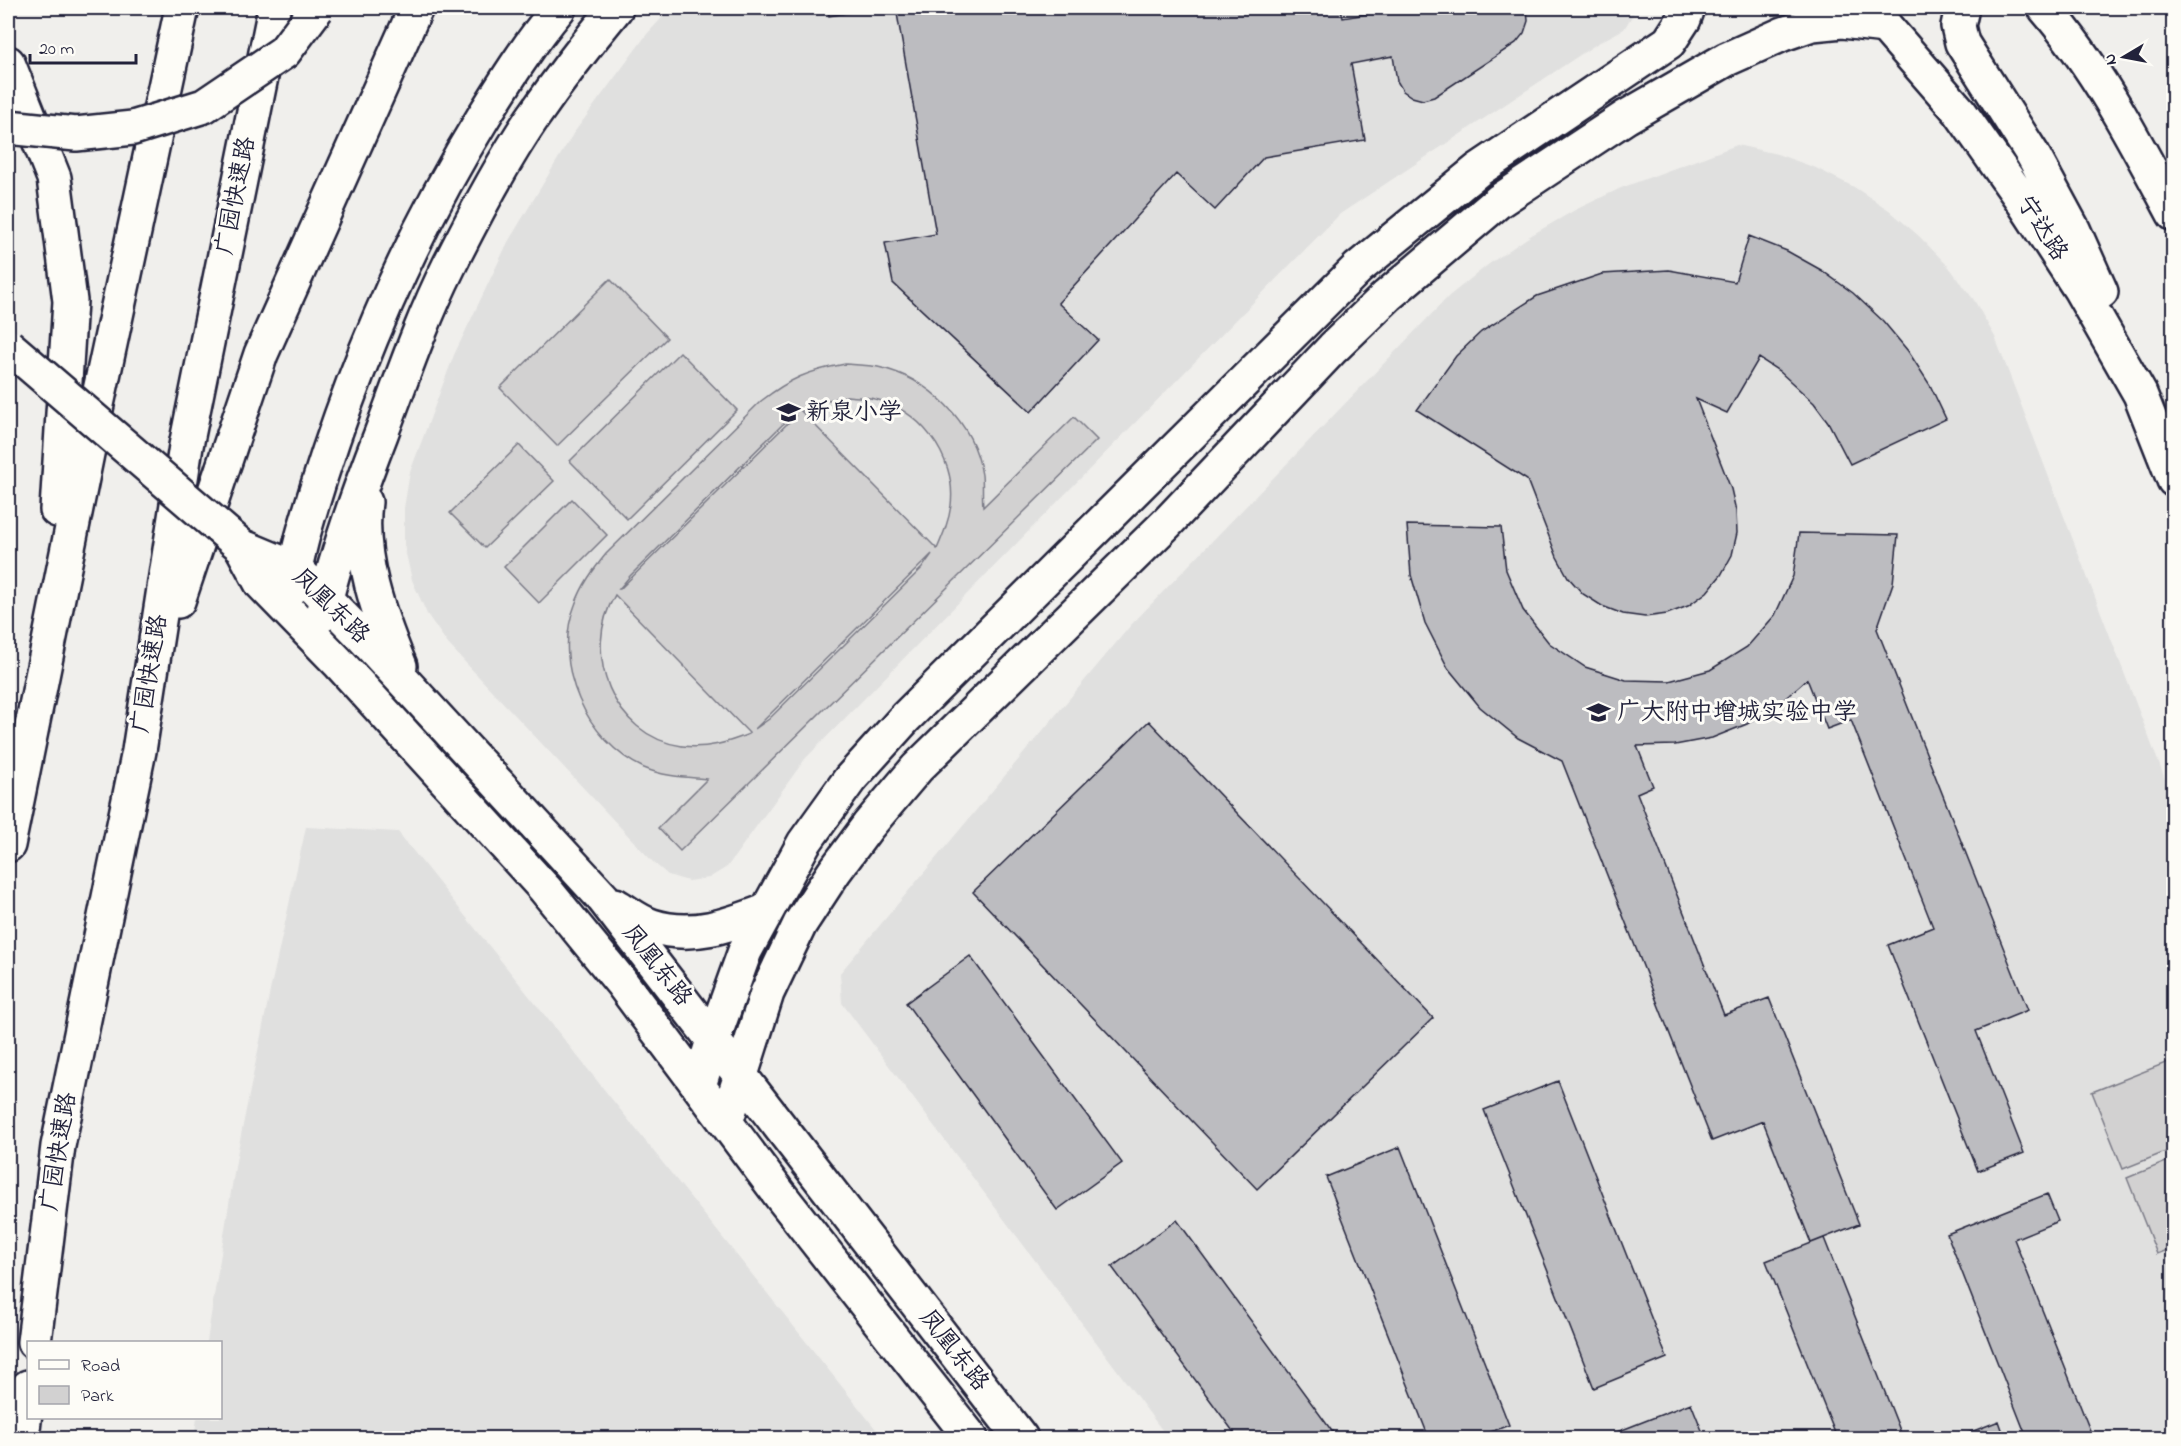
<svg xmlns="http://www.w3.org/2000/svg" width="2181" height="1446" font-family="'Indie Flower','LXGW WenKai TC',sans-serif">
	<style>
		.built { fill: #e0e0df }
		.green { fill: #d2d1d1; stroke: #7a7a86; stroke-width: 1.5; fill-rule: evenodd }
		.building { fill: #bcbcc0; stroke: #22223b; stroke-width: 1.5 }
		.lines { fill: none; stroke-linecap: round; stroke-linejoin: round }
		.tertiary-casing { stroke: #22223b; stroke-width: 38 }
		.secondary-casing { stroke: #22223b; stroke-width: 38 }
		.trunk-casing { stroke: #22223b; stroke-width: 38 }
		.tertiary { stroke: #fdfcf7; stroke-width: 33 }
		.secondary { stroke: #fdfcf7; stroke-width: 33 }
		.trunk { stroke: #fdfcf7; stroke-width: 33 }
		.tertiary-bridge-casing { stroke: #22223b; stroke-width: 38; stroke-linecap: butt }
		.trunk-bridge-casing { stroke: #22223b; stroke-width: 38; stroke-linecap: butt }
		.tertiary-bridge { stroke: #fdfcf7; stroke-width: 33 }
		.trunk-bridge { stroke: #fdfcf7; stroke-width: 33 }
		.labels { text-anchor: middle; dominant-baseline: central; stroke-width: 6; stroke-linejoin: round; paint-order: stroke }
		.street-label { font-size: 24px; fill: #22223b; stroke: #fdfcf7 }
		.poi-label { font-size: 24px; fill: #22223b; stroke: #fdfcf7; text-anchor: start }
	</style>
	<rect width="100%" height="100%" fill="#f0efec"/>
	<filter id="ink" filterUnits="userSpaceOnUse"><feTurbulence type="fractalNoise" baseFrequency=".0167" numOctaves="2"/><feDisplacementMap in="SourceGraphic" scale="12" xChannelSelector="R" yChannelSelector="G"/><feConvolveMatrix kernelMatrix="1 2 1 2 8 2 1 2 1" color-interpolation-filters="sRGB"/></filter>
	<g filter="url(#ink)">
		<!-- built -->
		<path class="built" d="M671 8H1637L1624 29 1598 43 1340 214 805 759 727 867 709 878 688 881 668 875 653 862 448 644 427 614 412 580 404 545V508L410 472 454 355 508 242 573 134 647 34Z
			M1737 145 1777 154 1816 168 1854 187 1889 210 1920 237 1949 267 1974 300 1995 337 2173 800V1438H1168L842 1003 840 973 1131 625 1449 296 1489 264 1530 236 1575 210 1621 188Z
			M306 827 398 832 883 1438H194L197 1418H220V1342H207L210 1321 237 1155 270 991Z"/>
		<!-- green -->
		<path class="green" d="M610 279 667 338 557 446 500 388Z
			M680 352 737 410 627 519 570 461Z
			M845 364C856 365 867 365 878 367 929 378 974 422 982 475 983 485 982 497 983 507L1074 417 1097 440 680 851 658 828 707 779C686 777 665 777 644 768 587 742 551 665 575 605 582 585 593 570 606 554L761 401C791 378 808 371 845 364ZM847 396C854 397 862 397 870 398 918 406 957 456 951 505 949 521 943 535 937 549L801 411 823 401ZM796 415 620 589H619L630 576 782 425ZM932 554 922 568 769 719 755 729ZM615 595 749 733V734C727 743 706 749 682 746 612 736 581 652 615 595Z
			M519 445 554 481 485 548 450 513Z
			M572 499 607 535 539 603 504 567Z
			M2173 1060V1149L2123 1169 2092 1092Z
			M2173 1159V1248L2157 1254 2127 1178Z"/>
		<!-- building -->
		<path class="building" d="M828 8H871V9L829 16Z
			M896 8H1341L1343 18 1384 11V8H1527L1528 21 1524 33 1516 43 1434 97 1423 100 1412 97 1403 91 1397 81 1393 56 1351 64 1365 140 1264 157 1215 210 1176 174 1058 303 1098 340 1031 412 893 283 885 243 936 234Z
			M1749 236 1787 251 1821 270 1853 293 1883 321 1908 351 1930 385 1946 419 1850 464 1828 422 1814 403 1779 371 1759 358 1727 413 1696 399 1731 489 1736 511 1737 533 1732 555 1721 575 1707 592 1688 606 1667 614 1645 617 1623 614 1602 606 1583 594 1568 577 1557 557 1527 480 1417 410 1456 356 1481 332 1537 296 1602 274 1669 270 1735 282Z
			M1407 525 1501 527 1506 570 1523 610 1549 643 1585 667 1626 680 1669 681 1710 670 1747 647 1775 615 1793 576 1799 533 1898 535 1893 583 1877 629 2028 1010 1976 1031 2024 1153 1978 1171 1888 945 1933 927 1851 720 1827 729 1807 679 1779 704 1747 724 1712 738 1675 745 1637 746 1653 786 1637 793 1724 1015 1769 998 1859 1224 1811 1243 1763 1121 1712 1141 1562 761 1518 738 1480 707 1448 668 1425 623 1411 575Z
			M1149 721 1433 1018 1257 1189 973 892Z
			M970 956 1122 1163 1057 1210 906 1003Z
			M1558 1081 1667 1358 1594 1388 1484 1110Z
			M1400 1147 1509 1425 1475 1438H1429L1326 1177Z
			M2047 1194 2058 1221 2014 1239 2093 1438H2025H2027L1947 1234Z
			M1177 1220 1337 1438H1238L1112 1267Z
			M1824 1238 1903 1438H1837L1766 1261Z
			M1691 1403 1705 1438H1619L1617 1432Z
			M1999 1421 2005 1438H1958V1437Z"/>
		<g class="lines">
			<defs>
				<path id="tertiary" d="M365 502C358 558 379 615 400 666
					M241 546 296 569 361 635 603 898 1021 1438
					M241 546 261 583 338 662 545 889 621 982 780 1195 971 1438
					M290 590C295 569 299 548 305 528 347 383 405 244 484 116 507 79 531 41 559 8
					M322 615C336 554 358 493 381 434 402 378 422 320 449 266 474 216 500 166 531 120 558 81 586 44 616 8
					M615 905C627 912 639 922 652 926 692 939 729 925 766 911
					M699 1086 713 1040 745 951 804 843 850 779 906 717 1358 268 1478 170 1669 42 1684 19 1688 8
					M726 1122 767 993 800 924 834 872 868 826 917 768 1167 523 1333 348 1387 296 1499 201 1626 117 1727 59 1783 34 1812 24 1842 21 1885 26"/>
				<path id="secondary" d="M1865 8 1885 26 1960 112 2020 197 2080 289 2140 394 2174 480
					M1962 8 1958 26 1962 43 2033 155 2073 229 2101 292
					M2045 8C2098 69 2136 143 2174 214"/>
				<path id="trunk" d="M8 63 54 178 70 301 57 510
					M178 601 261 354 416 8
					M8 845 95 414 182 8
					M34 1342 58 1146 139 751 186 446 275 8
					M22 1438 28 1387"/>
			</defs>
			<!-- tertiary casing -->
			<use href="#tertiary" class="tertiary-casing"/>
			<!-- secondary casing -->
			<use href="#secondary" class="secondary-casing"/>
			<!-- trunk casing -->
			<use href="#trunk" class="trunk-casing"/>
			<!-- tertiary -->
			<use href="#tertiary" class="tertiary"/>
			<!-- secondary -->
			<use href="#secondary" class="secondary"/>
			<!-- trunk -->
			<use href="#trunk" class="trunk"/>
			<defs>
				<path id="tertiary-bridge" d="M8 346 241 546"/>
				<path id="trunk-bridge" d="M8 127 76 134 133 128 204 106 284 52 317 8"/>
			</defs>
			<!-- tertiary-bridge casing -->
			<use href="#tertiary-bridge" class="tertiary-bridge-casing"/>
			<!-- trunk-bridge casing -->
			<use href="#trunk-bridge" class="trunk-bridge-casing"/>
			<!-- tertiary-bridge -->
			<use href="#tertiary-bridge" class="tertiary-bridge"/>
			<!-- trunk-bridge -->
			<use href="#trunk-bridge" class="trunk-bridge"/>
		</g>
	</g>
	<!-- icons -->
	<defs>
		<symbol id="school-bare" viewBox="-9 -9 18 18"><path d="M0-5L7-2L0 1L-7-2ZM-4 1L0 2.5L4 1V4Q0 6-4 4Z" fill="#22223b" stroke="#fdfcf7" stroke-width="2.5" paint-order="stroke"/></symbol>
	</defs>
	<g fill-rule="evenodd">
		<use href="#school-bare" x="772" y="396" width="33" height="33"/>
		<use href="#school-bare" x="1582" y="696" width="33" height="33"/>
	</g>
	<g class="labels">
		<!-- street labels -->
		<g class="street-label">
			<text transform="translate(237 196) rotate(-79)">广园快速路</text>
			<text transform="translate(2041 229) rotate(57)">宁达路</text>
			<text transform="translate(330 607) rotate(44)">凤凰东路</text>
			<text transform="translate(151 674) rotate(-81)">广园快速路</text>
			<text transform="translate(656 966) rotate(52)">凤凰东路</text>
			<text transform="translate(60 1152) rotate(-81)">广园快速路</text>
			<text transform="translate(953 1351) rotate(52)">凤凰东路</text>
		</g>
		<!-- poi labels -->
		<g class="poi-label">
			<text x="806" y="413">新泉小学</text>
			<text x="1617" y="713">广大附中增城实验中学</text>
		</g>
	</g>
	<!-- margin -->
	<rect width="2181" height="1446" fill="none" stroke="#fdfcf7" stroke-width="30"/>
	<rect x="15" y="15" width="2151" height="1416" fill="none" stroke="#22223b" stroke-width="2" filter="url(#ink)"/>
	<!-- legend -->
	<rect x="27" y="1341" width="195" height="78" fill="#fdfcf7" stroke="#a5a5ac" stroke-width="1.5"/>
	<rect x="39" y="1360" width="30" height="9" fill="#fdfcf7" stroke="#a5a5ac" stroke-width="1.5"/>
	<text x="81" y="1371" font-size="18" fill="#22223b">Road</text>
	<rect x="39" y="1386" width="30" height="18" fill="#d2d1d1" stroke="#a5a5ac" stroke-width="1.5"/>
	<text x="81" y="1401" font-size="18" fill="#22223b">Park</text>
	<!-- north arrow -->
	<g transform="translate(2124 57) rotate(260)" stroke="#fdfcf7" stroke-width="4.5" paint-order="stroke">
	<path d="M0-4.5L10 22L0 15L-10 22Z" fill="#22223b"/>
	<text y="-9" font-size="16" font-weight="bold" text-anchor="middle" fill="#22223b">N</text>
	</g>
	<!-- scale -->
	<path d="M30 54v9h106v-9" fill="none" stroke="#22223b" stroke-width="3"/>
	<text x="39" y="54" font-size="18" fill="#22223b" stroke="#fdfcf7" stroke-width="4.5" paint-order="stroke">20 m</text>
</svg>
